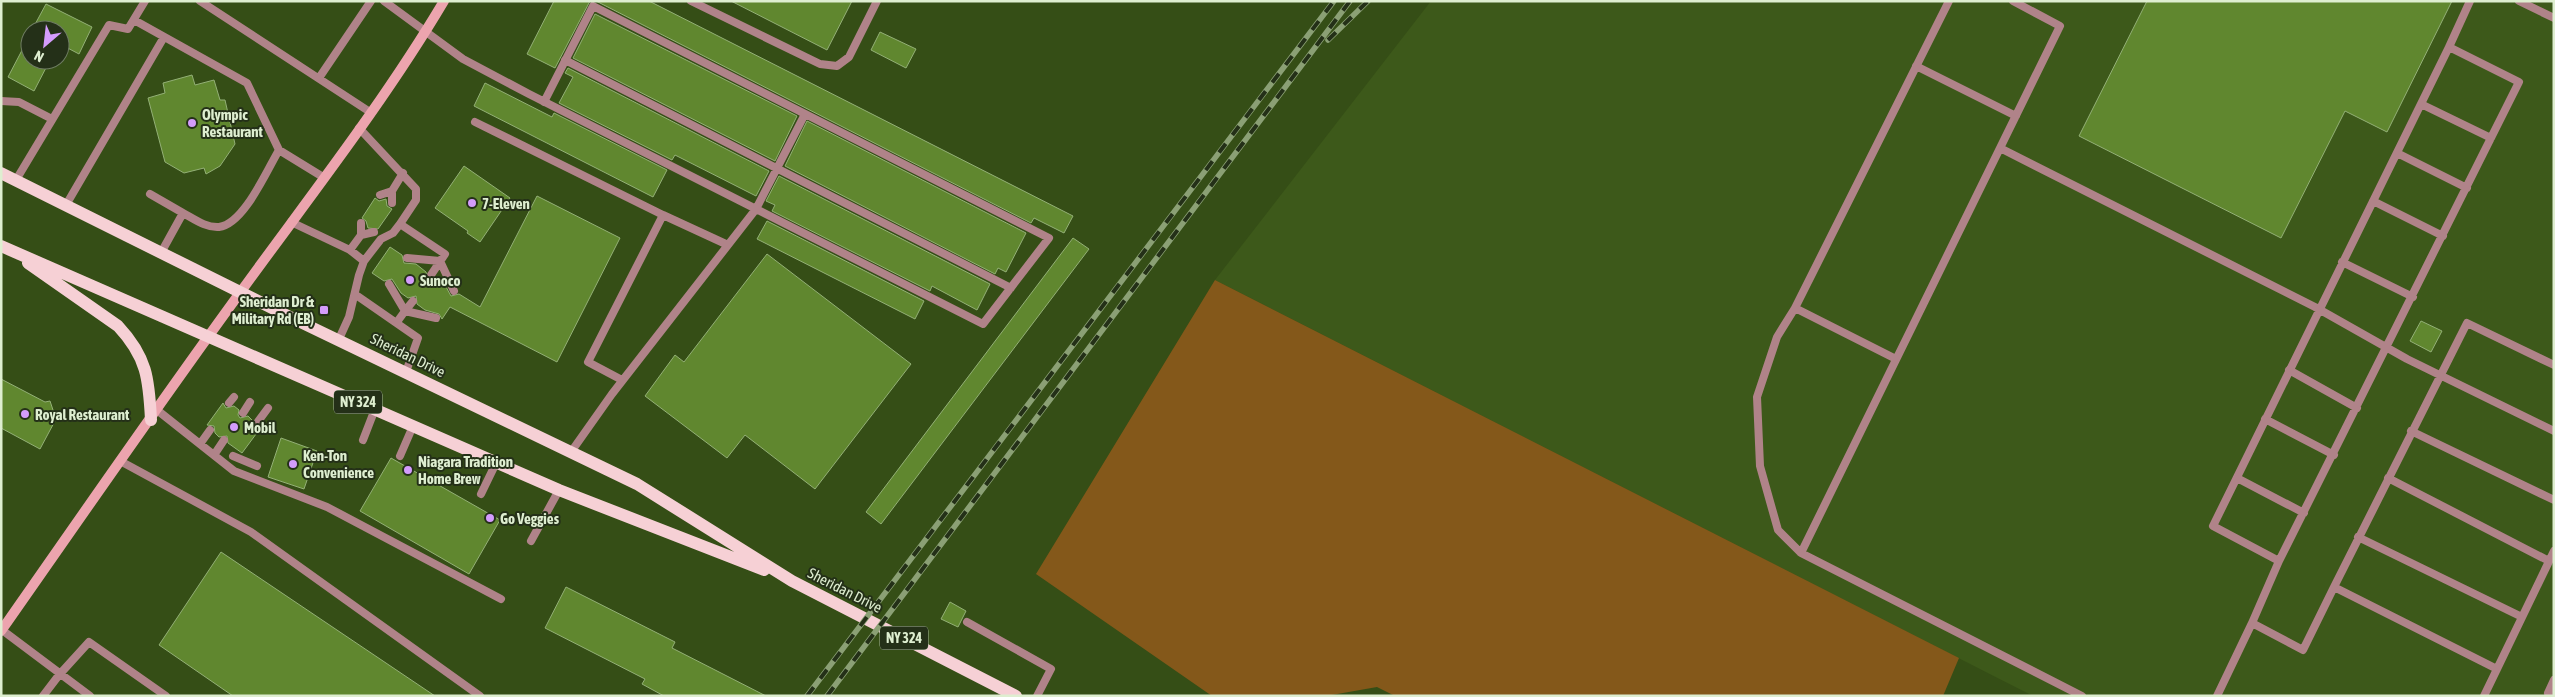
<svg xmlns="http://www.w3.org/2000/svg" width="2555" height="697" font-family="'Asap Condensed',sans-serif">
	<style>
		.built { fill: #3d591a }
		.green { fill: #84581a }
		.building { fill: #60872f; stroke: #93b076 }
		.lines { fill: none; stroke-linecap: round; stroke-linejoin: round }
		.lane { stroke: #b08389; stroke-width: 8 }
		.secondary { stroke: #eca4ae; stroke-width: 10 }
		.primary { stroke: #f6d0d5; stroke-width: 12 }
		.rail-casing { stroke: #8ba075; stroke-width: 5.5 }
		.rail { stroke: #243018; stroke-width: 4; stroke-dasharray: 11; stroke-linecap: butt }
		.poi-dot { fill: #d49cfc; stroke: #243018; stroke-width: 2 }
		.labels { text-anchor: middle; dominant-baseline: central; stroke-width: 4; stroke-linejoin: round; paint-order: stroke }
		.shield { fill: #243018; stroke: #a6b599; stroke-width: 1 }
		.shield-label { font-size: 14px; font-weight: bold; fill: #deeed0 }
		.poi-label { font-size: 15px; font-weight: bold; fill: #deeed0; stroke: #243018; text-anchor: start }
		.street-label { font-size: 15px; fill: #deeed0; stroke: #243018 }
	</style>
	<rect width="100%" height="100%" fill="#354e16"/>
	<!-- built -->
	<path class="built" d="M1431 1H2554V696H2033L1215 280Z"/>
	<!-- green -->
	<path class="green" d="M1215 280 1959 658 1943 696H1395L1377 687 1326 696H1212L1036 574Z"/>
	<!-- building -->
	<path class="building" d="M554 1H590L555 68 527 54Z
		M596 1H649L1073 216 1064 233 1034 218 1031 223Z
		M731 1H852L827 50Z
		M2147 1H2452L2387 132 2345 111 2281 238 2079 136Z
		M46 4 92 27 79 54 60 44V30H32Z
		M595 14 797 116 775 161 573 58Z
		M880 32 916 49 906 68 871 50Z
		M30 35V60H50L34 91 8 77Z
		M568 68 769 171 756 196 675 155 672 160 559 103 573 77 565 73Z
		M192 75 195 85 214 80 220 100H225L235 144 220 166 206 174 204 168 184 173 165 162 148 98 165 93 163 83Z
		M485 83 552 117 554 113 667 170 653 197 474 106Z
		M807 121 1026 233 1006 272 998 268 995 274 785 166Z
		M464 166 510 198 480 242 467 233 468 231 435 208Z
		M779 176 990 284 977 310 932 286 930 291 772 211 775 205 766 201Z
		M537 196 620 238 557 362 450 307 442 319 439 314 425 310 417 304 416 296 408 298 401 293 392 279 384 281 372 273 390 247 402 255 404 263 416 264 426 272 428 279 436 278 445 285 451 296 459 294 480 307Z
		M375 198 379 201 386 199 387 206 392 209 378 229 368 228 366 221 362 218Z
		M767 221 924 301 915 319 757 239Z
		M1073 238 1089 249 881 524 866 512Z
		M767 254 911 364 815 489 745 435 727 458 645 396 675 355 684 362Z
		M2421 321 2442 331 2431 352 2410 341Z
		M1 379 45 402 50 401 56 419 40 449 1 428Z
		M223 403 226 408 234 406 239 410 238 415 240 418 248 416 252 420 254 428 262 426 242 453 228 443 227 436 219 437 215 433 214 426 207 425Z
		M281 438 317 451 304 489 268 477Z
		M391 458 500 520 469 574 360 511Z
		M221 552 435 696H233L159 645Z
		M566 587 675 642 672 648 766 696H664L642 684 645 679 545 628Z
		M950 602 966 611 958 627 941 619Z"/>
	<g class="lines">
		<!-- lane -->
		<path class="lane" d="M200 1 370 112
			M384 1 463 59 529 94 983 324 1049 238 593 6 544 102
			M691 1 820 64 837 66 849 57 877 1
			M2013 1 2060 26 1801 553 2082 696
			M2519 1 2554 18
			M134 20 247 83 279 150 323 177
			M2449 47 2519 82 2279 561 2213 526Z
			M2449 47 2470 1
			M565 60 1011 288
			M1916 66 2016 116
			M319 78 371 1
			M1 101 19 102 52 119
			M2421 104 2491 138
			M475 122 663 215
			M2000 148 2315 307 2407 359 2554 431
			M2397 153 2467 188
			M16 180 109 25 128 29 145 1
			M392 191 403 173
			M150 194 183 213
			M380 195 392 191V203
			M2373 201 2443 236
			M66 205 164 37
			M291 222 350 250 364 261 381 239 393 233 400 224 416 200V189L359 128
			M361 223V235
			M400 224 445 254 431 275
			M350 250 361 235 374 232
			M162 251 183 213C194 219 206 228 219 227 244 224 267 170 279 150
			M407 258 440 261 454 291
			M2342 262 2413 297
			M389 284 405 311 413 301
			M356 295 418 338 406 372
			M1795 308 1777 337 1757 397 1760 466 1778 530 1801 553
			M397 322 405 311 436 318
			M339 339 349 317 359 275 364 261
			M1896 359 1795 308 1949 1
			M2289 370 2357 408
			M622 380 588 362 663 215 728 245
			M229 403 234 397
			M157 410 234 471 327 507 501 599
			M243 413 250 402
			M2265 419 2334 455
			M257 423 268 408
			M2411 431 2554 500
			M363 440 375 409
			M200 444 210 430
			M571 452 612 394 756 209 805 114
			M214 455 224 440
			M233 456 257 466
			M400 456 413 426
			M122 462 251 532 480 696
			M2237 478 2304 513
			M2388 478 2549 561
			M481 494 496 463
			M2358 537 2522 617
			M531 541 559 490
			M967 622 1051 669 1037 696
			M2252 623 2279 561
			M2 630 90 696
			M2497 669 2334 587 2467 323 2554 365
			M2554 680 2548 693 2554 696
			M43 696 59 675 89 642 166 696
			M2217 696 2252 623 2303 650 2334 587
			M2484 696 2554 551"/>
		<!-- secondary -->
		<path class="secondary" d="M1 631C81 517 160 402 242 290 311 195 384 102 444 1"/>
		<!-- primary -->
		<path class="primary" d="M1 173 290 317 637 484 792 581 1016 696
			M1 246 559 490 764 570
			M28 263 118 326C147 357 149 379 151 420"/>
		<defs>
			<path id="rail" d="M1328 40 1368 1
				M807 696 1334 1
				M827 696 1350 1"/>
		</defs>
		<!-- rail casing -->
		<use href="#rail" class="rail-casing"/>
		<!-- rail -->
		<use href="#rail" class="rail"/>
	</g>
	<!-- markers -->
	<g class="poi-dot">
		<circle cx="192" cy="123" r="5"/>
		<circle cx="472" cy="203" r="5"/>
		<circle cx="410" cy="280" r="5"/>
		<rect x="319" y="305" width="10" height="10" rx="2.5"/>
		<circle cx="25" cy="414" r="5"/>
		<circle cx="234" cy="427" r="5"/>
		<circle cx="293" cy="464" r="5"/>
		<circle cx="408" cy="470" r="5"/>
		<circle cx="490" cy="518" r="5"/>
	</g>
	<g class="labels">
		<!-- shield labels -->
		<g class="shield">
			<rect x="334" y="390.5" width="48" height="23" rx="4"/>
			<rect x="880" y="626.5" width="48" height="23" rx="4"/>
		</g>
		<g class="shield-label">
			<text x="358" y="402">NY 324</text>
			<text x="904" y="638">NY 324</text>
		</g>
		<!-- poi labels -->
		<g class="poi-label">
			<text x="202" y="114">Olympic<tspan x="202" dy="17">Restaurant</tspan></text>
			<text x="482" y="203">7-Eleven</text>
			<text x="420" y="280">Sunoco</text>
			<text x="314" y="301" text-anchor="end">Sheridan Dr &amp;<tspan x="314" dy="17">Military Rd (EB)</tspan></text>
			<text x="35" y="414">Royal Restaurant</text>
			<text x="244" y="427">Mobil</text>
			<text x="303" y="455">Ken-Ton<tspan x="303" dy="17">Convenience</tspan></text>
			<text x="418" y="461">Niagara Tradition<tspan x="418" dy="17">Home Brew</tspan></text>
			<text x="500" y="518">Go Veggies</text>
		</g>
		<!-- street labels -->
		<g class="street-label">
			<text transform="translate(408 355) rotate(26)">Sheridan Drive</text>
			<text transform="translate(845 590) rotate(27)">Sheridan Drive</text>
		</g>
	</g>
	<!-- border -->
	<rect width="2555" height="697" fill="none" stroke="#deeed0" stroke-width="5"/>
	<!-- north arrow -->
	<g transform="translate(45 45) rotate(208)"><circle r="24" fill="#243018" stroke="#6e7c62"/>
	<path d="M0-4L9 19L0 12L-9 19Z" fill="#d49cfc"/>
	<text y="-8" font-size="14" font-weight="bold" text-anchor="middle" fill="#deeed0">N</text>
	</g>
</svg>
